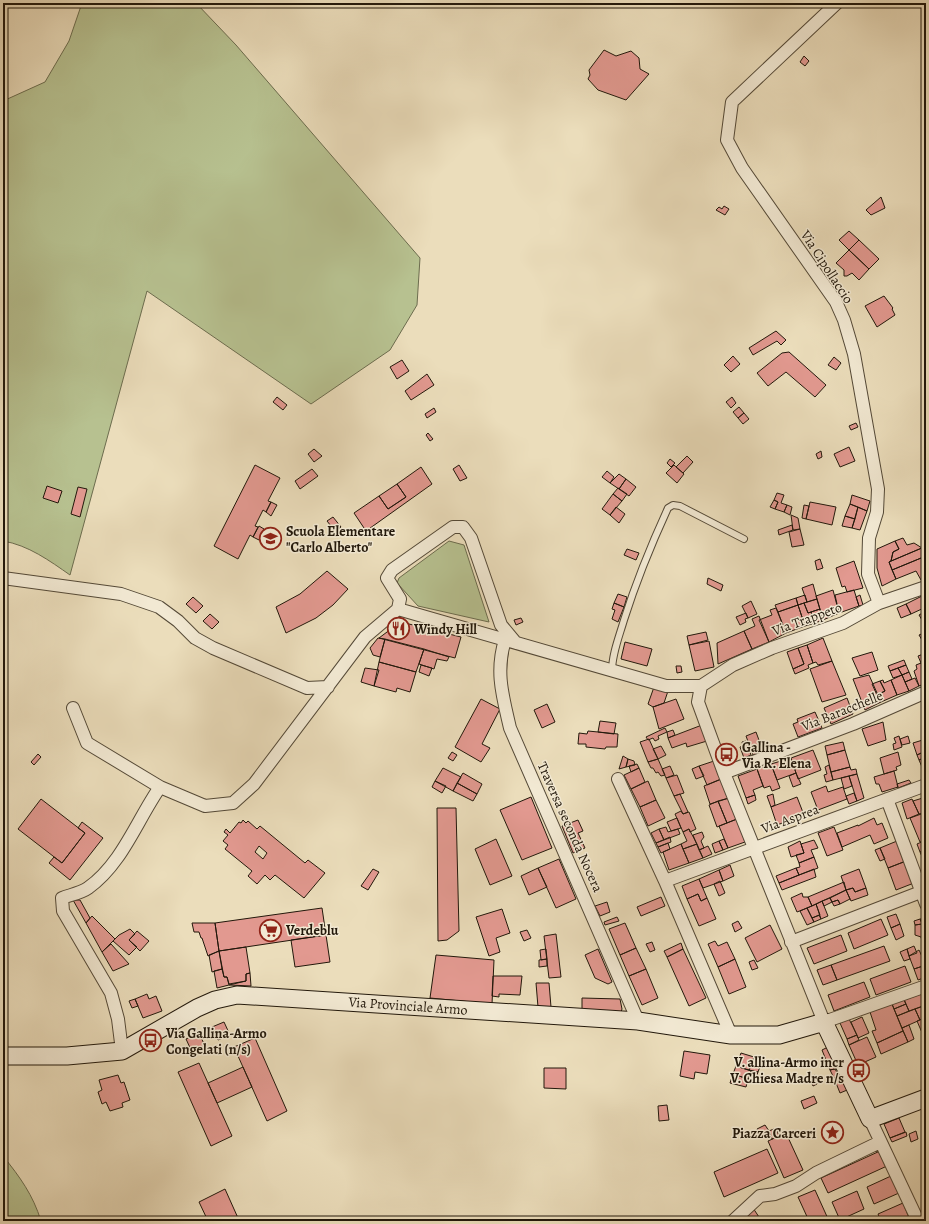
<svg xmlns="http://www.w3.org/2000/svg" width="929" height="1224" font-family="Alegreya,serif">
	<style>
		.green { fill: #b7c190; stroke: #6c6c4e }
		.building { fill: #e29990; stroke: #22180b; fill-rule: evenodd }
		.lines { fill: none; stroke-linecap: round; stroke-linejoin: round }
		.lane-casing { stroke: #544937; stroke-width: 8 }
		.street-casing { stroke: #544937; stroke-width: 14 }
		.secondary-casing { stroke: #22180b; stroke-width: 19 }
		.lane { stroke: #f2e9d3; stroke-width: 6 }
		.street { stroke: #f2e9d3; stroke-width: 12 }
		.secondary { stroke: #f2e9d3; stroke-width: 17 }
		.labels { text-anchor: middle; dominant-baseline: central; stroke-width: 3; stroke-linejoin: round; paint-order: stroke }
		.street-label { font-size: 14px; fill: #22180b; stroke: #f2e9d3 }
		.poi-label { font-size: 14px; font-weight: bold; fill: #22180b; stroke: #f2e9d3; text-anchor: start }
	</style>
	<rect width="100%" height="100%" fill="#ebddbb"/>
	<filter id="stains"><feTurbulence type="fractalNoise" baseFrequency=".005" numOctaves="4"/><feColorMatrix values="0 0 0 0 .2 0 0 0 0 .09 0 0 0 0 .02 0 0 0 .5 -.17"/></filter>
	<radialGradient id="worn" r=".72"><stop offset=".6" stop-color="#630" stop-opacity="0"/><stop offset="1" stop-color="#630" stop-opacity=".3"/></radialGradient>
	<!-- green -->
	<path class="green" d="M82 3H196L236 45 420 258 417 305 390 350 311 404 147 291 70 575C50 561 28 545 3 541V101L45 82 69 41Z
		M449 541 464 545 489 622 418 606 397 583 399 578Z
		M3 1156C20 1177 33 1195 41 1221H3Z"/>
	<!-- building -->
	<path class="building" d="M604 50 616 56 631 51 639 58 640 69 649 74 626 100 598 90 588 79 590 75 589 70Z
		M804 56 809 61 805 66 800 62Z
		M881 197 885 208 871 215 866 210Z
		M724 206 729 209 725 215 716 210 719 207 722 209Z
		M849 231 859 240 849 250 839 240Z
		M859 240 879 259 869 269 849 250Z
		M849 250 869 269 859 280 852 273 847 276H844V270L836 263Z
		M884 296 893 308 892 309 895 315 877 327 865 306Z
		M776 331 786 340 781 345 777 341 753 355 749 348Z
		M789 352 826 385 815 397 786 372 768 386 757 373 782 353Z
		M733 356 740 364 731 372 724 365Z
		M834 357 841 363 836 370 828 365Z
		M402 360 409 371 397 379 390 367Z
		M427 374 434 385 411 400 405 391Z
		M277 397 287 405 283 410 273 402Z
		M732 397 736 403 731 408 726 402Z
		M739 407 744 413 738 418 733 412Z
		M434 408 436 412 427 418 425 414Z
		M744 413 749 419 743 424 738 418Z
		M856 423 858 427 851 430 849 426Z
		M428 433 433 439 430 441 426 435Z
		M849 447 855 461 840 467 834 454Z
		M314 449 322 456 314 462 308 454Z
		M821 451 822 457 818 459 816 454Z
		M687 456 693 462 683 473 676 467Z
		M670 459 675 463 671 467 667 463Z
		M255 465 280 478 268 501 271 502 266 512 263 510 255 526 258 527 253 537 250 535 238 559 214 546Z
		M459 465 467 478 460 481 453 469Z
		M674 465 684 474 677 483 666 473Z
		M421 467 432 484 366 531 354 513 379 496 388 509 406 497 397 484Z
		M312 469 318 476 300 489 295 481Z
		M607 471 614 477 610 483 602 477Z
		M619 474 626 479 619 489 610 483Z
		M626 479 636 487 629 496 619 489Z
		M397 484 406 497 388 509 379 496Z
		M47 486 62 491 58 503 43 498Z
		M78 487 87 489 80 517 71 514Z
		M618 488 627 494 622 501 613 494Z
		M777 493 784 495 781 503 787 505 784 512 775 509 778 502 774 500Z
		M613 494 622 501 610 515 602 509Z
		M852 495 870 501 867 511 850 504Z
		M774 500 778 502 775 509 770 507Z
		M271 502 277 505 271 516 266 512Z
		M810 502 836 507 832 525 806 519Z
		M850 504 858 507 855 519 845 516Z
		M787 505 792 507 790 515 784 512Z
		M804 505 809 506 806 519 802 518Z
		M616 507 625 514 619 523 610 515Z
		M858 507 867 511 860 530 852 528Z
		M791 515 798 518 800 529 793 530Z
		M845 516 855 519 852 528 842 526Z
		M333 517 341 527 335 531 327 521Z
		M792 525 793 530 779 535 778 530Z
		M259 526 264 529 259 540 253 537Z
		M800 529 804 545 792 547 789 532Z
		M903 538 907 545 914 543 922 548 891 561 893 552 899 549 895 541Z
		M895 541 899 549 893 552 891 561 889 562 896 579 882 586 877 568V549Z
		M924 547 926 556 892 570 889 562Z
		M627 549 639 553 636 560 624 555Z
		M926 556V578L921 580 916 571 896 579 892 570Z
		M820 559 823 568 817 570 815 561Z
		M854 561 863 588 847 592 845 586 842 587 836 568Z
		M327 571 348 589 333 605 316 618 286 633 276 607 300 594Z
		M708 578 723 585 721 591 707 584Z
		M813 584 817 599 807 602 802 588Z
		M833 590 839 613 823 620 816 596Z
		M854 590 859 606 839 613 835 595Z
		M618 594 627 597 624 607 614 603Z
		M805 595 807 602 798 605 796 598Z
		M860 595 863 605 859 606 856 597Z
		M922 596 926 607 911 614 906 604Z
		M193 597 203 606 196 613 186 604Z
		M796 598 798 605 778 612 775 605Z
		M817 599 820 609 808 613 804 603Z
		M751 601 757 614 748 618 742 606Z
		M614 603 624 607 618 622 612 619 615 610 612 609Z
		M804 603 808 613 811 612 815 623 805 626 798 605Z
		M906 604 911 614 901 618 897 608Z
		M798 605 805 626 786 633 778 612Z
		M776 608 786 633 769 642 759 620 772 615 770 610Z
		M820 609 823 620 815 623 811 612Z
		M926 611V618L922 620 919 615Z
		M746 613 748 618 745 619 746 622 740 625 736 617Z
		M210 614 219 622 212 629 203 621Z
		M759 616 769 642 752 649 744 631 755 626 752 619Z
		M521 618 523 622 516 625 514 620Z
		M405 623 461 637 455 658 379 638 395 626Z
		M744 631 752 649 718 664 717 643Z
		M706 632 708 640 689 645 687 636Z
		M926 632V639L922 640 919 635Z
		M378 638 385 639 380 657 373 655 370 648Z
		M823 638 832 661 818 665 816 662 813 663 807 645Z
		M385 639 424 649 416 672 379 662Z
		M709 641 714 667 695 671 689 645Z
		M625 642 652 649 647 666 621 659Z
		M807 645 813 663 808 665 809 668 795 674 793 669 804 664 798 648Z
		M798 648 804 664 793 669 787 652Z
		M424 649 449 657 447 661 437 659 434 669 419 664Z
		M872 652 878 670 860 676 852 658Z
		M926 653V661L921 663 918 656Z
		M904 660 906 665 890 671 888 666Z
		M832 661 846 695 822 702 810 669Z
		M926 661V672L925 673 921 663Z
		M379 662 416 672 410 692 397 688 396 692 374 686Z
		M921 663 926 676V683L919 686 914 671 917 669 916 665Z
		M421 665 432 668 429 676 419 672Z
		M906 665 909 672 902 675 898 668Z
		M676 666H681L682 672 677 673Z
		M365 668 379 670 374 686 361 682Z
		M898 668 902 675 893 678 890 671Z
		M909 672 912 679 905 682 902 675Z
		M869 675 881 702 865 710 853 679Z
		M902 675 909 691 897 695 891 680Z
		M915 678 919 686 909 691 905 682Z
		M883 680 884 683 891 680 897 695 881 702 877 695 885 691 880 681Z
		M880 681 885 691 877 695 872 684Z
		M654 687 668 691 664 703 653 707 648 704Z
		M847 698 853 714 831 724 824 708Z
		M481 699 500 709 482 744 490 748 481 762 455 747Z
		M676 699 684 719 659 729 653 707Z
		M547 704 555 722 542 728 534 710Z
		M815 712 822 728 798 737 793 724 798 722 797 719Z
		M600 721 616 723 614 734 598 732Z
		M883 722 886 740 868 746 862 729Z
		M702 725 707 741 687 747 686 743 672 748 668 738Z
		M665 728 667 732 658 736 659 739 655 741 653 738 648 740 646 737Z
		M673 730 675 735 668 738 667 732Z
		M588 731 618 734 617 747H606L605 749 586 747V744H578L579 733 587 734Z
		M756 732 763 751 753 755 746 736Z
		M899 736 902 747 894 750 893 744 896 743 894 738Z
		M908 736 910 743 902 745 900 739Z
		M649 739 658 759 648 762 640 742Z
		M926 739V749L923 750 924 752 917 755 913 743Z
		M746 741 751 755 744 758 740 747 743 746 742 742Z
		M843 742 845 750 827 755 825 746Z
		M661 746 666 755 658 759 653 749Z
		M926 749V765L922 767 919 760 926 757 923 750Z
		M813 750 821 770 798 779 791 758Z
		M845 750 850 767 831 772 827 755Z
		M452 752 457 755 453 761 448 758Z
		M898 752 901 765 896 767 897 770 884 774 880 758Z
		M923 752 926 757 919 760 917 755Z
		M38 754 41 757 34 765 31 762Z
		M623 756 628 759 626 767 619 769Z
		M791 758 796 773 777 780 771 764Z
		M628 759 634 761 635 765 626 767Z
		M658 759 665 775 661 776 658 772 656 773 653 768H651L648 762Z
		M717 760 724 778 707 785 699 766Z
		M637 764 639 768 631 772 629 766Z
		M771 764 780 788 772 791 770 786 764 788 757 769Z
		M829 765 833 780 826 782 824 775 827 774 825 767Z
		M926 765V777H925L922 767Z
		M670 766 674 775 666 778 662 769Z
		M699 766 704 776 696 779 692 769Z
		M850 767 851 770 856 769 857 774 833 780 831 772Z
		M443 768 461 777 453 791 435 781Z
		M639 768 645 782 631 789 624 775Z
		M757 769 763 786 753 790 755 795 746 798 738 776Z
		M894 771 898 787 882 792 879 784H876L874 777Z
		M463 773 482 784 477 794 457 783Z
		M796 773 801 784 793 787 789 776Z
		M857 774 864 798 857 801 849 776Z
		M677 775 684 793 674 796 666 778Z
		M849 776 852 786 844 789 841 778Z
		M721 779 729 798 710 804 704 786Z
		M909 780 911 783 898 788 897 784Z
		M435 781 446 786 442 793 432 787Z
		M648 781 656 800 640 807 631 789Z
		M457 783 477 794 473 801 453 791Z
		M826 786 828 792 843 787 847 799 818 810 811 792Z
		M854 793 857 801 849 804 846 796Z
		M680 794 688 812 683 814 674 796Z
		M773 794 775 805 771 807 767 796Z
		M755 795 756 800 748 804 746 798Z
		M531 797 552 848 522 860 500 810Z
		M797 797 804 815 777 825 771 807Z
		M926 797V818L924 813 919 814 913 801Z
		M729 798 737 819 727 823 718 801Z
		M41 799 85 833 62 863 18 829Z
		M912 799 919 814 907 819 902 803Z
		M656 800 665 818 648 826 640 807Z
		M718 801 727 823 717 827 709 805Z
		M437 808H456L459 931 447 940 438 941Z
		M681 811 683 814 689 812 696 829 690 832 689 829 683 832 675 814Z
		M924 813 926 818V840L920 842 910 818Z
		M677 818 681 828 671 831 667 822Z
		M874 818 877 825 882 823 888 838 874 844 870 835 842 847 837 833 858 825V826Z
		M737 819 745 842 728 848 719 826Z
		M243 820 246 823 248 821 257 829 260 826 305 863 308 860 325 873 304 898 275 875 270 880 265 875 257 884 248 876 252 871 225 849 228 845 223 841 228 835 224 832 226 829 230 833 239 822 241 823ZM259 846 267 853 263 859 255 852Z
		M578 820 583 831 578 833 585 848 573 853 562 826Z
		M82 822 103 838 70 880 49 863 54 857 62 863 85 833 78 828Z
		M666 827 668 832 678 829 680 834 664 840 659 829Z
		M834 827 843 850 827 856 818 833Z
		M659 829 664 840 656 843 651 833Z
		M689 829 697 844 683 849 681 844 687 841 683 832Z
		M702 832 704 837 701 841 704 848 699 850 693 835Z
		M670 837 671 842 658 847 656 843Z
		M496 839 512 876 490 885 475 849Z
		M724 839 728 848 723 850 719 841Z
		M814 840 818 848 811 850 814 857 799 863 796 855 804 853 801 844Z
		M926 840V850L920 852 917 844Z
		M719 841 723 850 715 853 712 844Z
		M800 841 804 853 791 857 788 847Z
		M897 841 906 861 888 868 880 848Z
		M668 843 670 849 661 853 658 847Z
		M681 844 689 863 669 870 663 852Z
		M697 844 703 858 689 863 683 849Z
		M708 846 712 854 703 858 699 850Z
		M880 848 885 859 880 861 875 850Z
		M926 850V858L923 859 920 852Z
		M814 857 818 868 799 875 796 868 800 867 799 863Z
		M559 859 576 899 556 908 538 868Z
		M906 861 914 883 896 890 888 868Z
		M730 865 734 876 723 881 719 870Z
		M538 868 547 887 529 895 521 876Z
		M796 868 799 875 779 883 776 876Z
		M373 869 379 872 368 890 361 886Z
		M814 869 816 877 782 890 779 883Z
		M859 869 866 888 855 892 853 888 846 890 841 876Z
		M719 870 723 881 703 888 699 879Z
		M699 879 707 898 701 901 698 894 687 899 682 886Z
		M720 881 725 893 719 896 714 884Z
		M844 882 846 890 812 906 808 897Z
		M853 888 855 892 866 888 868 895 851 901 846 890Z
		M846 890 850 899 840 904 838 900 832 902 830 898Z
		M802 893 803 897H808L812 906 797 912 791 898Z
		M698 894 701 901 707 898 716 919 699 926 687 899Z
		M661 897 665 906 641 916 637 907Z
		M830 898 832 902 824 906 822 901Z
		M73 900H80L90 918 86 923Z
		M838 900 840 904 834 906 832 902Z
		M822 901 828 916 821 919 816 904Z
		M607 902 610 912 600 916 595 906Z
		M816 904 820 915 812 918 807 908Z
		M322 908 326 935 219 951 215 923Z
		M807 908 814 922 807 925 800 911Z
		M502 909 510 933 496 938 500 952 489 956 476 917Z
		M896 914 900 924 891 928 887 917Z
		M819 915 821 919 814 922 812 918Z
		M92 916 115 939 102 952 86 923Z
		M617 917 619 921 605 925 604 922Z
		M926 918V928H925L920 919Z
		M881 919 888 935 854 949 848 933Z
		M920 919 922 924 915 925 914 921Z
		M738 921 742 928 735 932 732 924Z
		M192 923H215L219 951 208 956 202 938H201L199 932H194Z
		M625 923 636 948 620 955 609 929Z
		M900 924 904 936 896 940 891 928Z
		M922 924 926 936 921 937 915 935V925Z
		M770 925 782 949 757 962 745 938Z
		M130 929 135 934 129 940 137 947 129 955 113 941 119 935Z
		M527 930 531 938 524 941 520 932Z
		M137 931 149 941 140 951 129 940Z
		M556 934 561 977 549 978 544 936Z
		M326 935 330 962 295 967 291 940Z
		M841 935 847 951 814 964 807 948Z
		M926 936V947L924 948 921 937Z
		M715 941 718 946 727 942 735 959 718 967 708 944Z
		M652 942 655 950 650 952 646 944Z
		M681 943 683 949 667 957 664 951Z
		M111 944 129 964 113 971 102 952Z
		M884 946 890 961 837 980 831 965Z
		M914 946 917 953 909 956 907 949Z
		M246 947 250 973 246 974V981L229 984 227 977H224L219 951Z
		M636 948 646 969 629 976 620 955Z
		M546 949 547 959 541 960 540 950Z
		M598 949 612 982 608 984 595 978 585 955Z
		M683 949 706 998 689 1006 667 957Z
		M907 949 910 959 904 961 900 952Z
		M919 950 926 965 914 969 909 956Z
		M219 951 222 969 212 972 209 955Z
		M436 955 494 960 492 1004 430 998Z
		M547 959V966L539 967V960Z
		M735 959 746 987 729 994 718 967Z
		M754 960 758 968 752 970 749 962Z
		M831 965 837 980 823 985 817 970Z
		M926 965V977L918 980 914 969Z
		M905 966 911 982 876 995 870 979Z
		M222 969 224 977H227L229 985 217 988 214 971Z
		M646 969 658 998 642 1005 629 976Z
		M250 973 251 986 229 985 246 981V974Z
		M493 976H522L520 995 499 994V997L492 996Z
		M864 982 870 997 834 1011 828 995Z
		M536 983H549L551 1007H538Z
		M147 994 149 999 156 996 162 1011 143 1018 135 999Z
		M921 994 923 996 926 1005 909 1011 904 1000Z
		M582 998 620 999 622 1009 621 1012 582 1009Z
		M135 999 138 1006 132 1008 129 1001Z
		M904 999 906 1004 894 1009 892 1004Z
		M892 1004 903 1031 877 1043 872 1031 876 1030 870 1012Z
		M906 1004 909 1011 897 1016 894 1009Z
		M926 1005V1017L920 1020 915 1009Z
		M915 1009 920 1020 902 1028 897 1016Z
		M862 1017 869 1033 858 1038 851 1022Z
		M926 1017V1034L923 1035 917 1021Z
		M849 1019 857 1035 847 1039 840 1023Z
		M224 1022 230 1035 218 1040 212 1027Z
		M909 1025 914 1039 908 1042 902 1028Z
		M903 1031 908 1042 881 1054 877 1043Z
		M199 1033 205 1046 192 1052 186 1039Z
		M857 1035 859 1040 849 1045 847 1039Z
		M867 1037 876 1057 858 1065 849 1045Z
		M255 1038 287 1111 267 1121 234 1047Z
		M830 1046 843 1067 830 1070 822 1050Z
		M684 1051 710 1055 707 1074 695 1072 694 1079 680 1076Z
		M741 1053 754 1057 749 1070 736 1066Z
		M753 1061 761 1064 758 1072 749 1070Z
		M199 1063 232 1136 211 1146 178 1072Z
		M736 1066 751 1071 748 1079 733 1074Z
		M243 1067 252 1087 217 1103 208 1083Z
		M544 1068H566V1089L544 1088Z
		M835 1069 839 1076 834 1078 830 1070Z
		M751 1071 758 1072 755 1081 748 1079Z
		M845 1073 852 1088 840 1093 834 1078Z
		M733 1074 748 1079 746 1087 730 1083Z
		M118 1075 121 1083 124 1082 130 1100 122 1103 123 1107 110 1111 106 1102 102 1104 98 1092 102 1090 99 1080Z
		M815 1075 817 1084 813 1086 809 1077Z
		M814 1096 817 1103 804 1109 801 1101Z
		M667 1105 669 1120 659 1121 658 1106Z
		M899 1118 905 1132 890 1138 884 1124Z
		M765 1125 769 1131 760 1136 757 1129Z
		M776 1128 779 1136 772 1139 769 1131Z
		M916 1131 918 1139 911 1142 909 1134Z
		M906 1132 907 1136 892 1142 890 1138Z
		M786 1133 803 1170 784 1178 768 1141Z
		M767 1149 778 1173 724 1197 714 1172Z
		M880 1151 887 1166 828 1193 821 1178Z
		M891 1176 899 1193 874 1204 867 1187Z
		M225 1189 238 1218 231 1221H208L199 1202Z
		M815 1190 829 1221H809L798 1197Z
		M857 1191 864 1209 840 1220 832 1202Z
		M903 1203 910 1220 881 1221 878 1214Z
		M753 1208 761 1220 760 1221H751L746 1215Z"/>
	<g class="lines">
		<defs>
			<path id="lane" d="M612 671C612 654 619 637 624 620 636 582 651 545 668 508L673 505 680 506 744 539"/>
			<path id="street" d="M837 3 732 102 727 140 742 168 836 302 844 320 854 354 878 489 877 512 869 538 868 574 879 603
				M3 578 121 594 159 607 178 621 195 638 213 648 307 688 328 687
				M505 640C495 672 503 697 510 728L638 1021
				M516 643 501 625 471 538 463 527H453L392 570 387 578 400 599 398 609 666 686H701L698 702 724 773 824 1022 926 986
				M701 686 733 665 772 648 843 623 879 603 926 587
				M73 708 87 743 160 787
				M724 773 853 724 926 692
				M618 779 665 881 731 1035
				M887 799 926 904
				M665 881 926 785
				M791 942 926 890
				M122 1051 118 1019 111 993 63 911 62 898C70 895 81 893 88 888 122 864 137 820 160 787L205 806 233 803 254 784 365 637 398 609
				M870 1119 918 1221
				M733 1221 760 1196 775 1194 796 1186 816 1173 880 1142"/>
			<path id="secondary" d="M3 1056H67L122 1051 197 1008 215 1000 237 995 638 1021 731 1035H779L824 1022 870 1119 926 1098"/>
		</defs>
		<!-- lane casing -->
		<use href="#lane" class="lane-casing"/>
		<!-- street casing -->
		<use href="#street" class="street-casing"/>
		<!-- secondary casing -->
		<use href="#secondary" class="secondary-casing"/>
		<!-- lane -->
		<use href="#lane" class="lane"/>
		<!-- street -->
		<use href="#street" class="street"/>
		<!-- secondary -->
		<use href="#secondary" class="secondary"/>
	</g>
	<!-- icons -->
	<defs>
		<symbol id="school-ring" viewBox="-11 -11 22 22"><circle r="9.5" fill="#f2e9d3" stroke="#8f2418" stroke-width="1.5"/><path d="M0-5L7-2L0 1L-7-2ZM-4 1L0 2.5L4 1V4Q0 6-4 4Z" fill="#8f2418"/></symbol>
		<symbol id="restaurant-ring" viewBox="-11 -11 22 22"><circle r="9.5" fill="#f2e9d3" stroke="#8f2418" stroke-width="1.5"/><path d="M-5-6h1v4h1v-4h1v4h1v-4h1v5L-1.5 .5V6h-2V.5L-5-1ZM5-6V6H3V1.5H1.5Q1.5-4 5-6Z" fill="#8f2418"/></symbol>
		<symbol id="bus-ring" viewBox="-11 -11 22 22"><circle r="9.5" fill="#f2e9d3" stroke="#8f2418" stroke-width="1.5"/><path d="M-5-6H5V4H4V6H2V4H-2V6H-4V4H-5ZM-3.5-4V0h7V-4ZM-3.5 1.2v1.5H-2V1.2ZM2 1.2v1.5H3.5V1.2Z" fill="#8f2418"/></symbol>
		<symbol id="supermarket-ring" viewBox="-11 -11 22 22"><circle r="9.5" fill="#f2e9d3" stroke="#8f2418" stroke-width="1.5"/><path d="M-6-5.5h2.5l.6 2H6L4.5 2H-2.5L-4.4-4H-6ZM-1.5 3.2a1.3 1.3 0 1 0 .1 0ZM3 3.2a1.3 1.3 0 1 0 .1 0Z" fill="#8f2418"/></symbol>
		<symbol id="sight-ring" viewBox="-11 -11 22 22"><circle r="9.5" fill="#f2e9d3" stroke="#8f2418" stroke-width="1.5"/><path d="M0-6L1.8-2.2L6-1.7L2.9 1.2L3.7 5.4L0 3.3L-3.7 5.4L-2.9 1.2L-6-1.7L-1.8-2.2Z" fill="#8f2418"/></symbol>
	</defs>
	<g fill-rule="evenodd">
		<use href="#school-ring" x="258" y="526" width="25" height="25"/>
		<use href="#restaurant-ring" x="386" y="616" width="25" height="25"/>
		<use href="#bus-ring" x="714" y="742" width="25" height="25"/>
		<use href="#supermarket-ring" x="258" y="918" width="25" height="25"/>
		<use href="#bus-ring" x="138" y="1028" width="25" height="25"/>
		<use href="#bus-ring" x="846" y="1058" width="25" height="25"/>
		<use href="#sight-ring" x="820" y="1120" width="25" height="25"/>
	</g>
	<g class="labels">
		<!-- street labels -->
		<g class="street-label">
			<text transform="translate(827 267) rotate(57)">Via Cipollaccio</text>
			<text transform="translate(807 619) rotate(-20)">Via Trappeto</text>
			<text transform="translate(842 711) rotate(-22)">Via Baracchelle</text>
			<text transform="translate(790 819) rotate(-20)">Via Asprea</text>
			<text transform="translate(570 827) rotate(66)">Traversa seconda Nocera</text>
			<text transform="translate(408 1006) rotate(4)">Via Provinciale Armo</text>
		</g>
		<!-- poi labels -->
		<g class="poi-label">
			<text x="286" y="531">Scuola Elementare<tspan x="286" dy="16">"Carlo Alberto"</tspan></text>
			<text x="414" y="629">Windy Hill</text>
			<text x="742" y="747">Gallina -<tspan x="742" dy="16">Via R. Elena</tspan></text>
			<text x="286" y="930">Verdeblu</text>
			<text x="166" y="1033">Via Gallina-Armo<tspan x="166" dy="16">Congelati (n/s)</tspan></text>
			<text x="844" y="1062" text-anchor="end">V. allina-Armo incr<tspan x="844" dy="16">V. Chiesa Madre n/s</tspan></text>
			<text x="816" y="1133" text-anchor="end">Piazza Carceri</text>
		</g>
	</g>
	<!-- margin -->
	<rect width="929" height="1224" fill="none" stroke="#ebddbb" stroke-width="16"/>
	<rect x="4" y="4" width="921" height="1216" fill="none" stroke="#22180b" stroke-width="2"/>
	<rect x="8" y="8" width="913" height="1208" fill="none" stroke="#22180b"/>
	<rect width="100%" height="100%" filter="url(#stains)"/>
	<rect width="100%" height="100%" fill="url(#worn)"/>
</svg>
